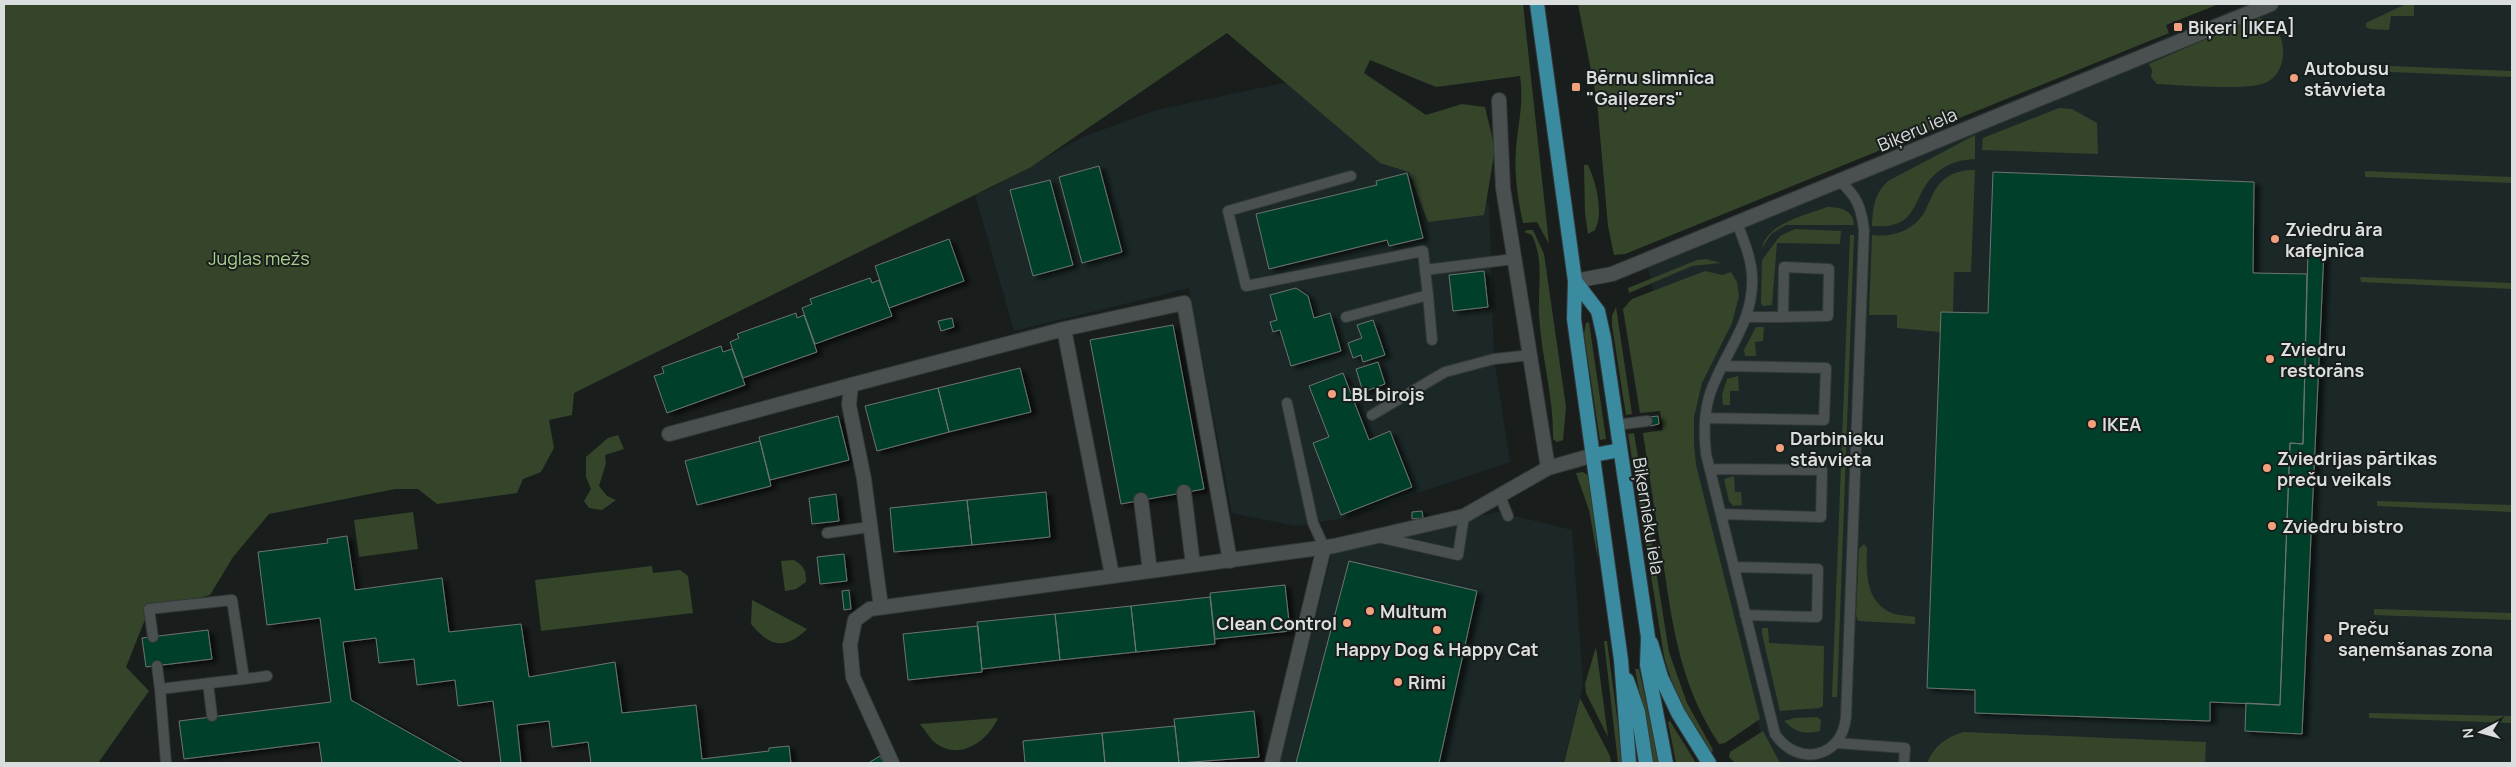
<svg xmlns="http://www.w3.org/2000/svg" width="2516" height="767" font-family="Manrope,sans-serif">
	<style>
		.built { fill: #1c2828 }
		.green { fill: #35452a }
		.building { fill: #00412a; stroke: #6e7370; filter: url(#shadow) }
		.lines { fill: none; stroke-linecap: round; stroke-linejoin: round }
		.service-casing { stroke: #333737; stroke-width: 12 }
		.pedestrian-casing { stroke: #333737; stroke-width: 16 }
		.minor-casing { stroke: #333737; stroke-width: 16 }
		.primary-casing { stroke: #333737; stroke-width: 16 }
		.service { stroke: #4a5050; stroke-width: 10 }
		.pedestrian { stroke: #4a5050; stroke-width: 14 }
		.minor { stroke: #4a5050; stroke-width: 14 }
		.primary { stroke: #3a8aa0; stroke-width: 14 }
		.poi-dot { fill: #f2a17e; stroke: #191e1d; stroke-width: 2 }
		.labels { text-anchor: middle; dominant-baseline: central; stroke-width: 4; stroke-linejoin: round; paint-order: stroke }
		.poi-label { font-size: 18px; font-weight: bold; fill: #dbdede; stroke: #191e1d; text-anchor: start }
		.street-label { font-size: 18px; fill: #dbdede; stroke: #191e1d }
		.park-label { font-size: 18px; fill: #a9d28c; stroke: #191e1d }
	</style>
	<defs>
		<filter id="shadow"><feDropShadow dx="5.5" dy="3" stdDeviation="2.5" flood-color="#0009"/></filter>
	</defs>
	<rect width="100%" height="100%" fill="#191e1d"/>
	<!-- built -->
	<path class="built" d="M2247 4H2512V763H1769L1744 671 1644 252Z
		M1303 79 1420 177 1489 203 1494 359 1510 462 1343 518 1296 526 1232 513 1189 288 1014 331 975 194 986 191 1083 137 1157 110Z
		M1498 512 1572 530 1583 685 1563 763H1280L1332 552Z"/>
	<!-- green -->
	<path class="green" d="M4 4H1523L1549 244 1537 222 1523 223C1518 199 1514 175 1516 150 1518 122 1524 104 1520 76L1436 87 1370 60 1364 73 1426 115 1462 104 1485 107 1495 149 1484 215 1428 222 1409 172 1380 163 1227 33 1031 167 574 393 572 415 549 420 554 448 541 472 523 479 517 493 437 504 418 489H395L269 514 233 557 210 595 148 612 126 667 149 691 98 763H4Z
		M1578 4H2219L2166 25 2169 33 1625 254 1614 255 1608 226 1597 101Z
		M2406 4H2414V16H2391L2389 30 2370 29 2366 27V23Z
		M2254 18C2288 17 2293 72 2265 83 2244 91 2181 85 2157 84L2151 77 2152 70 2149 64Z
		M2367 65 2512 71V77L2367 71Z
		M2059 108 2072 109 2097 123 2098 154 1982 150 1983 138Z
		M1975 135V159C1962 160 1950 162 1939 171 1909 193 1924 230 1872 226 1873 208 1874 194 1888 181Z
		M1584 165H1588C1596 182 1604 213 1595 230L1588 234 1585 213Z
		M1975 170 1971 272H1954L1953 312H1941L1940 332 1897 328V315H1869L1872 235C1892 238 1915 230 1925 211 1932 197 1935 184 1949 176 1957 171 1966 170 1975 170Z
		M2365 171 2512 177V183L2365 177Z
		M1827 207C1841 207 1853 210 1854 225H1786L1771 234 1762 248C1767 223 1807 215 1827 207Z
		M1795 229 1841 231 1840 244 1777 243 1772 305 1763 306 1761 304 1762 260 1780 236Z
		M1527 230H1533L1544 254 1566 407 1563 440 1557 442 1553 439C1554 397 1541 356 1539 314 1538 287 1544 260 1532 235L1524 232Z
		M1850 235H1854L1837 697H1832Z
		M1706 259 1721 263 1692 266 1629 293 1628 288 1697 260Z
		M1705 271 1722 275 1731 272 1737 282 1739 296 1732 323 1702 383 1694 417V444L1696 465 1760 719 1725 743 1719 744C1680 684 1673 629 1663 561 1656 518 1649 475 1643 433L1663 430 1660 411 1640 413 1623 309 1632 299Z
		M2360 277 2512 283V289L2361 282Z
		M1616 307 1632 414 1626 415 1612 325V316Z
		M1589 322 1606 439 1600 440 1584 334 1586 323Z
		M1756 327H1764L1763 341 1755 342 1756 356H1745L1744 350Z
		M1738 376 1739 391H1730V405H1723L1722 395 1727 379Z
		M1634 433 1669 652 1687 703 1712 748 1713 751 1709 754C1690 722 1673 692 1664 656L1628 434Z
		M618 435 624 449 605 455 606 463 599 486 607 496 616 500 602 510 589 508 584 501 591 489 586 477V457L608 438Z
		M1583 472 1588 475 1592 483 1598 560 1589 510 1576 473Z
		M1734 476 1735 492H1741L1742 505 1733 506 1729 501 1724 479Z
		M2377 501 2512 505V512L2377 506Z
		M413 512 418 549 359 557 354 520Z
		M1864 544 1867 548C1866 571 1865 602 1892 613 1898 616 1908 615 1915 617V624L1858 621 1856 615 1859 549Z
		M794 560C804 566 806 570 806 582L796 589 785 591 781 561Z
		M652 566 653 573 680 570 688 576 693 613 541 631 535 580Z
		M752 600 807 629C785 651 769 646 751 624Z
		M2374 609 2512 613V620L2374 615Z
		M1768 628 1769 643 1824 646 1823 706 1819 708 1780 711 1762 634V628Z
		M1604 641H1607L1623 763H1618Z
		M1596 647 1608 737 1586 693 1585 684Z
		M1635 669H1639L1659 763H1653Z
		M1580 698 1610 756 1611 763H1564Z
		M2369 713 2512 716V723L2369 718Z
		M1817 717 1821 720 1820 731C1803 735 1796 732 1784 721L1795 718Z
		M998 718C987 743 956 763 932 740 928 735 924 729 920 724Z
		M1670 721 1696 763H1676L1668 722Z
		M1763 731 1780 763H1735L1729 757 1730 752Z
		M1964 732 2206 742 2205 763H1927C1934 746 1946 737 1964 732Z"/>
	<!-- building -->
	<path class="building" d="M1099 166 1122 252 1082 263 1059 177Z
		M1993 172 2254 182 2253 273 2307 274 2303 444 2290 443 2280 705 2210 702V721L1975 713V690L1927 688 1941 312 1988 313Z
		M1407 173 1423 238 1389 246 1387 240 1269 269 1256 214 1377 185 1376 181Z
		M1050 180 1073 265 1033 276 1010 190Z
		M949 239 964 281 889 308 875 266Z
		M2308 250H2324L2302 734 2245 731 2246 703 2280 705 2290 443 2303 444Z
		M1484 271 1488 307 1453 311 1449 275Z
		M870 278 872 283 879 280 892 316 815 344 802 308 812 304 810 299Z
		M1296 288 1308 296 1314 318 1330 313 1341 351 1291 366 1280 330 1273 332 1270 322 1277 320 1270 295Z
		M796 313 797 318 804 315 817 352 743 378 730 342 739 338 737 334Z
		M952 318 954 327 941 331 938 321Z
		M1373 320 1385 355 1363 362 1361 355 1353 358 1348 343 1362 338 1357 325Z
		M1173 325 1204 489 1121 504 1090 340Z
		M721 346 723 352 732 349 745 385 667 413 654 376 664 373 662 367Z
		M1378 362 1385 384 1363 392 1356 369Z
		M1020 368 1031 412 949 432 938 388Z
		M1343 373 1369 440 1390 431 1412 487 1341 515 1313 443 1329 437 1309 386Z
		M938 388 949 432 877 451 865 406Z
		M838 416 849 460 770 480 759 437Z
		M1658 416 1659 424 1650 426 1649 417Z
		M760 441 771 486 697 505 685 461Z
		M1046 492 1050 537 972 545 967 500Z
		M836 494 839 521 812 524 809 498Z
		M967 500 972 545 894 552 890 508Z
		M1422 511 1423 518 1412 519V512Z
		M347 536 355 590 442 578 449 632 521 624 529 677 615 662 622 713 696 705 702 759 769 751V748L789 746 791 763H591L588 742 552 747 549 721 517 725 521 763H501L493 701 458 706 455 680 417 685 414 659 379 663 376 638 343 642 351 700 463 763H322L319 742 184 759 179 721 331 702 320 618 267 625 258 552 328 543 327 539Z
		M844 554 847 581 820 584 817 557Z
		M1349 561 1477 591 1439 763H1296Z
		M1285 585 1290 631 1215 639 1210 593Z
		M849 590 851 609 844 610 842 591Z
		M1210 597 1215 644 1136 652 1131 606Z
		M1131 606 1136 652 1060 660 1055 614Z
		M1055 614 1060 660 982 669 977 622Z
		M978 626 982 672 908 680 903 634Z
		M208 630 212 659 146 667 142 638Z
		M1254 711 1259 757 1179 763 1174 719Z
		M1175 726 1179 763H1105L1102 733Z
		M1102 733 1105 763H1025L1023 741Z
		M880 756 884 763H871L870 762Z"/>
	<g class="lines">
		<defs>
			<path id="service" d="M1351 176 1228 211 1246 286 1423 251 1425 270 1514 259
				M1737 223C1743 239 1751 257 1752 275 1755 324 1722 354 1709 397 1704 415 1704 436 1706 454L1775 734C1797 767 1842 759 1846 717L1864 230C1861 206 1857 197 1840 181
				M1428 295 1432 340
				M1346 317 1428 295 1425 270
				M1747 317H1783L1784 267 1829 269 1828 316 1783 317
				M1287 403 1313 523 1324 547
				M1372 415 1445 372 1494 359 1530 355
				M1705 418 1824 420 1826 368 1723 366
				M1616 425 1647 421
				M1710 469 1822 470 1821 517 1721 514
				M1500 496 1508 516
				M827 533 869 527
				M1378 537 1458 555 1464 516
				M1734 567 1818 569 1817 617 1745 615
				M153 637 149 609 232 600 244 679 160 689 166 763
				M157 666 160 689
				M244 679 267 676
				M208 683 212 716
				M1836 743 1905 748 1904 763"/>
			<path id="pedestrian" d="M669 434 851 385"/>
			<path id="minor" d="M1499 100 1503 188 1548 468
				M1575 281 1612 274 2271 4
				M1064 329 1112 575
				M1184 492 1193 565
				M1141 500 1150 571
				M881 607 864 479 849 405 851 385 1064 329 1184 303 1230 561
				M892 763 853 677 850 645 855 620 870 609 1334 546 1464 516 1548 468 1594 455
				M1272 763 1324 547"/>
			<path id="primary" d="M1537 4 1575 281 1574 319 1621 660 1629 763
				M1575 281 1598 311 1604 338 1648 637 1647 665 1666 763
				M1594 455 1620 450
				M1651 643 1661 677 1678 713 1709 763
				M1627 680 1638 712 1646 763"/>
		</defs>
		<!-- service casing -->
		<use href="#service" class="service-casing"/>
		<!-- pedestrian casing -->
		<use href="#pedestrian" class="pedestrian-casing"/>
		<!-- minor casing -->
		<use href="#minor" class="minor-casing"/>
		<!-- primary casing -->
		<use href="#primary" class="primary-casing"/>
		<!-- service -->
		<use href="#service" class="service"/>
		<!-- pedestrian -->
		<use href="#pedestrian" class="pedestrian"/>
		<!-- minor -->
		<use href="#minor" class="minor"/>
		<!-- primary -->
		<use href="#primary" class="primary"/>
	</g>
	<!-- markers -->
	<g class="poi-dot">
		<rect x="2173" y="22" width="10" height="10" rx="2.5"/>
		<circle cx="2294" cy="78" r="5"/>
		<rect x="1571" y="82" width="10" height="10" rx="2.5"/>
		<circle cx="2275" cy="239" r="5"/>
		<circle cx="2270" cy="359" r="5"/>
		<circle cx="1332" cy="394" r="5"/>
		<circle cx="2092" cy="424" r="5"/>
		<circle cx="1780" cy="448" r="5"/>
		<circle cx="2267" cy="468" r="5"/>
		<circle cx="2272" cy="526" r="5"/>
		<circle cx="1370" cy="611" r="5"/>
		<circle cx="1347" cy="623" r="5"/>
		<circle cx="1437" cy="630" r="5"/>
		<circle cx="2328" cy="638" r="5"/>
		<circle cx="1398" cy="682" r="5"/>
	</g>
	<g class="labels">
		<!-- poi labels -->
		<g class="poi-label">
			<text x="2188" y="27">Biķeri [IKEA]</text>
			<text x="2304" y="68">Autobusu<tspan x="2304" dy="21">stāvvieta</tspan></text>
			<text x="1586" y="77">Bērnu slimnīca<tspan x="1586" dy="21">"Gaiļezers"</tspan></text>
			<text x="2285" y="229">Zviedru āra<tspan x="2285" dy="21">kafejnīca</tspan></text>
			<text x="2280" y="349">Zviedru<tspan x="2280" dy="21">restorāns</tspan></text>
			<text x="1342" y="394">LBL birojs</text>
			<text x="2102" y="424">IKEA</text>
			<text x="1790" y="438">Darbinieku<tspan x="1790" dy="21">stāvvieta</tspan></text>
			<text x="2277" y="458">Zviedrijas pārtikas<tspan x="2277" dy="21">preču veikals</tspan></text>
			<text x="2282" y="526">Zviedru bistro</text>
			<text x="1380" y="611">Multum</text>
			<text x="1337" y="623" text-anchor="end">Clean Control</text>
			<text x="2338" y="628">Preču<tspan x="2338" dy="21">saņemšanas zona</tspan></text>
			<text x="1437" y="649" text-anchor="middle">Happy Dog &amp; Happy Cat</text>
			<text x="1408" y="682">Rimi</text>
		</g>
		<!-- street labels -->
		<g class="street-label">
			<text transform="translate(1917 129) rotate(-23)">Biķeru iela</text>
			<text transform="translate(1649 516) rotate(81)">Biķernieku iela</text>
		</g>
		<!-- park labels -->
		<g class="park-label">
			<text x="259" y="258">Juglas mežs</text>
		</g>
	</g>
	<!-- border -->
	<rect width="2516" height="767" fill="none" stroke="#dbdede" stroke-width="10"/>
	<!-- north arrow -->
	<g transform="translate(2481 732) rotate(264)" stroke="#191e1d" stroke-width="4" paint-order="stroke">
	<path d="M0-4L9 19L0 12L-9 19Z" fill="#dbdede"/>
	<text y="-8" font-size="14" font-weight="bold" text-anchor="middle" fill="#dbdede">N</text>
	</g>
</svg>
